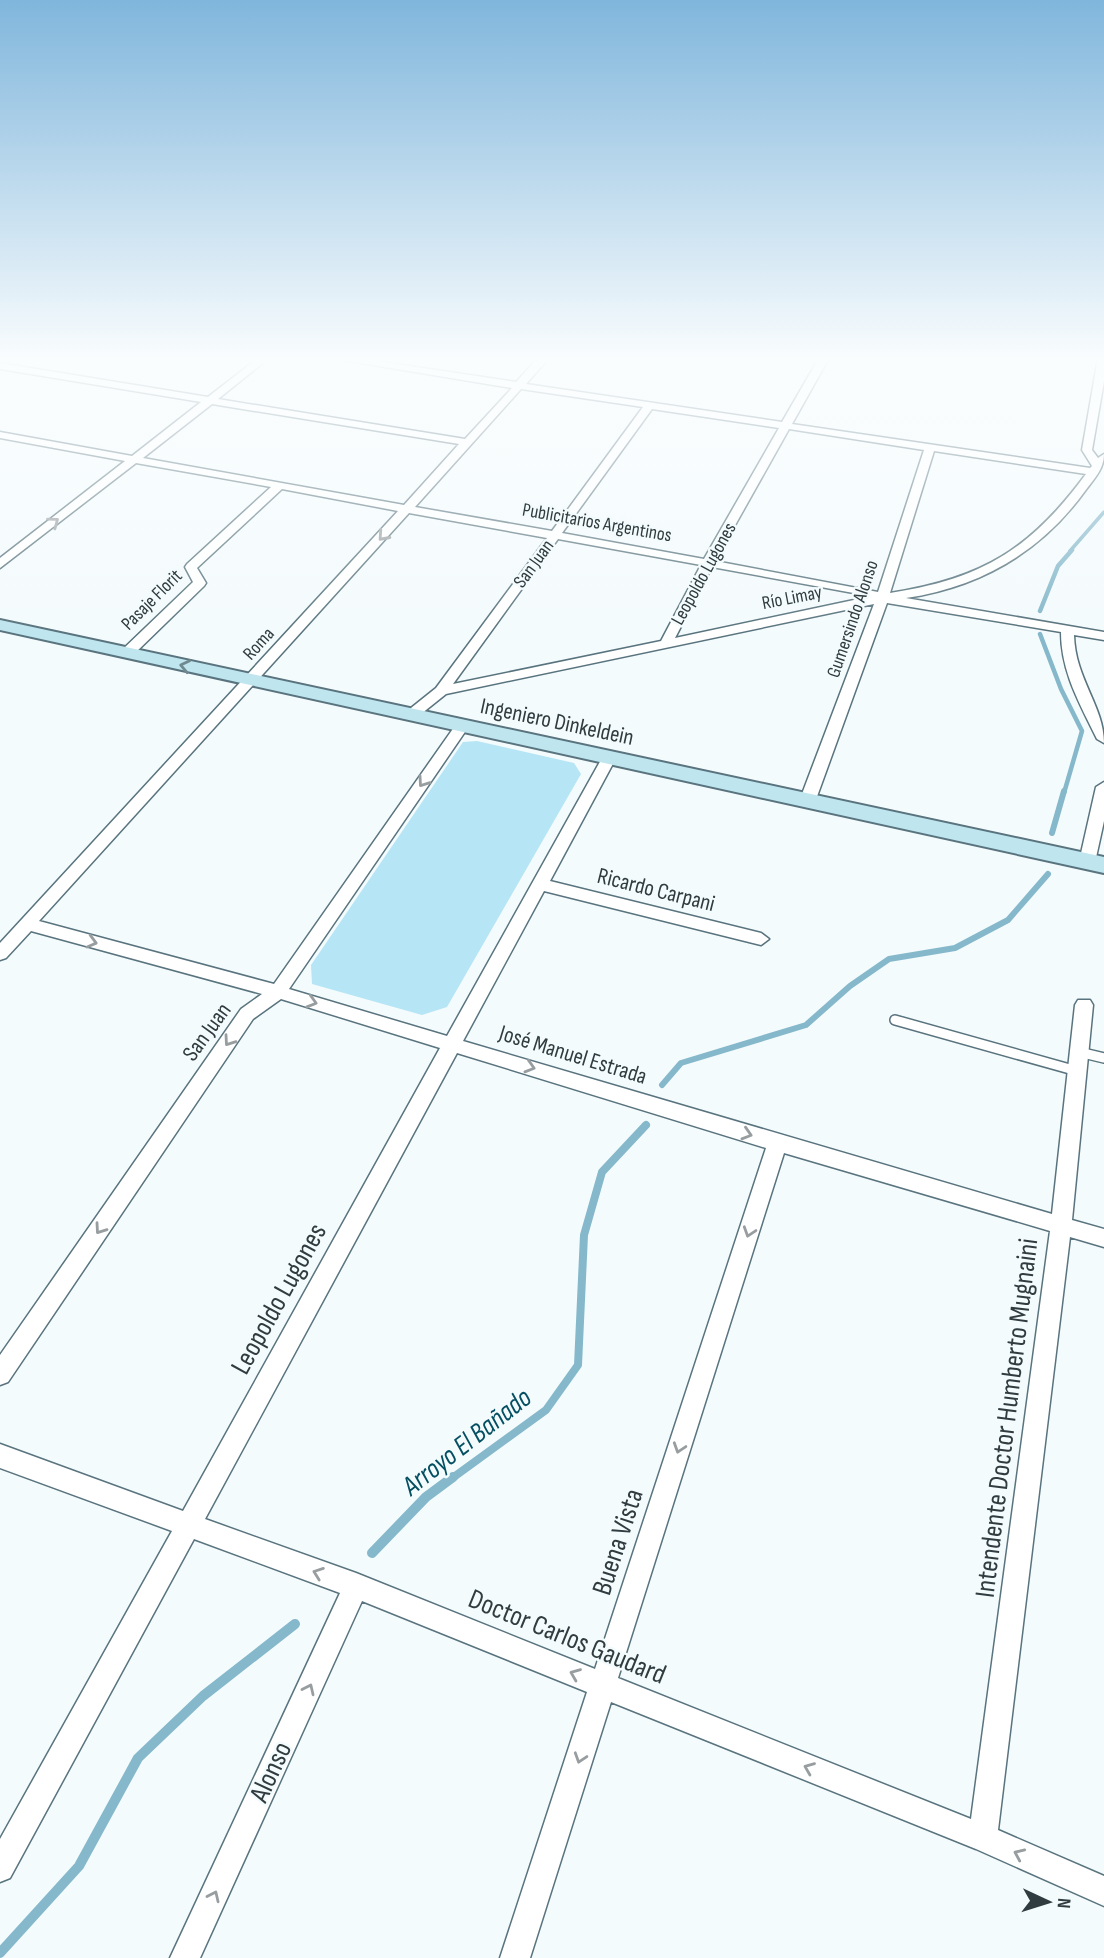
<svg xmlns="http://www.w3.org/2000/svg" width="1104" height="1958" font-family="'Sofia Sans Condensed',sans-serif">
	<style>
		.green { fill: #b6e5f6 }
		.lines { fill: none; stroke-linecap: round; stroke-linejoin: round }
		.stream-far4 { stroke: #85b8ca; stroke-width: 3.5 }
		.stream-far3 { stroke: #85b8ca; stroke-width: 4.5 }
		.stream-far2 { stroke: #85b8ca; stroke-width: 6 }
		.stream-far1 { stroke: #85b8ca; stroke-width: 8 }
		.stream { stroke: #85b8ca; stroke-width: 10 }
		.lane-casing { stroke: #59747e; stroke-width: 12 }
		.street-casing { stroke: #59747e; stroke-width: 3 }
		.secondary-casing { stroke: #59747e; stroke-width: 4 }
		.lane { stroke: #fff; stroke-width: 9 }
		.street { fill: #fff; fill-rule: evenodd }
		.secondary { fill: #bfe5ef; fill-rule: evenodd }
		.oneway { stroke: #989ea0 }
		.oneway2 { stroke: #70888f }
		.labels { text-anchor: middle; dominant-baseline: central; stroke-width: 5; stroke-linejoin: round; paint-order: stroke }
		.far-street-label { font-size: 19px; fill: #303c40; stroke: #f4fbfd }
		.street-label { font-size: 23px; fill: #303c40; stroke: #f4fbfd }
		.near-street-label { font-size: 28px; fill: #303c40; stroke: #f4fbfd }
		.near-water-label { font-size: 28px; font-style: italic; fill: #054f62; stroke: #f4fbfd }
	</style>
	<rect width="100%" height="100%" fill="#f4fbfd"/>
	<!-- green -->
	<path class="green" d="M477 741 574 763 581 774 447 1007 422 1015 312 984 311 965 463 742Z"/>
	<g class="lines">
		<!-- stream-far4 -->
		<path class="stream-far4" d="M1070 551 1104 512"/>
		<!-- stream-far3 -->
		<path class="stream-far3" d="M1040 611 1058 566 1072 550
			M1040 634 1061 689 1082 731 1064 793"/>
		<!-- stream-far2 -->
		<path class="stream-far2" d="M1052 833 1064 791
			M662 1085 681 1063 806 1025 850 986 889 959 955 948 1008 920 1048 874"/>
		<!-- stream-far1 -->
		<path class="stream-far1" d="M451 1479 546 1410 578 1365 584 1235 602 1172 646 1125"/>
		<!-- stream -->
		<path class="stream" d="M372 1553 426 1497 453 1477
			M0 1953 79 1866 138 1758 203 1696 295 1624"/>
		<defs>
			<path id="lane" d="M895 1020 1077 1071
				M1079 1052 1104 1058"/>
			<path id="street" d="M258 358H269L218 399 465 439 512 388 330 358H356L516 382 538 358H549L526 384 782 422 819 358H829L792 424 1090 468 1092 466 1082 450 1098 358H1104V381L1092 450 1098 458 1104 454C1104 469 1094 479 1085 491 1041 552 980 587 906 598L1104 632V640L1074 635C1075 679 1104 706 1104 743L1097 739C1080 704 1061 672 1061 632L887 603 815 802 807 807 799 802 874 604 446 694 416 718H406V712L436 688 547 538 409 513 39 921 274 984 457 723 462 722 469 726 289 989 447 1036 602 758 609 754 616 758 550 881 761 933 769 939 761 945 544 891 463 1041 1052 1214 1075 1005 1078 1000H1090L1093 1005 1072 1220 1104 1229V1247L1070 1237 998 1830 1104 1876V1906L976 1849 611 1702 530 1958H500L587 1692 362 1601 200 1958H170L340 1593 194 1539 10 1878 0 1882V1839L172 1531 0 1468V1444L183 1511 440 1048 281 999 253 1019 8 1382 0 1385V1355L241 1009 262 994 31 931 6 958 0 960V943L398 511 282 489 197 568 206 583 204 586 132 656H122V650L193 582 185 567 187 564 271 487 136 463 0 568V558L125 461 0 438V432L132 456 201 402 0 369V363L208 397ZM521 389 643 407 552 531 415 507ZM212 404 459 444 404 505 143 458ZM652 409 779 428 704 559 562 533ZM789 429 924 450 878 592 715 561ZM934 451 1086 474C1031 549 982 579 890 593ZM558 539 701 565 661 641 453 684ZM712 567 859 594 868 597 675 638ZM457 1053 766 1148 595 1669 356 1573 205 1519ZM784 1153 1050 1231 971 1819 618 1678Z
				M1104 782V821L1095 862 1087 867 1079 862 1096 787Z"/>
			<path id="secondary" d="M0 620 1104 857V873L0 630Z"/>
		</defs>
		<!-- lane casing -->
		<use href="#lane" class="lane-casing"/>
		<!-- street casing -->
		<use href="#street" class="street-casing"/>
		<!-- secondary casing -->
		<use href="#secondary" class="secondary-casing"/>
		<!-- lane -->
		<use href="#lane" class="lane"/>
		<!-- street -->
		<use href="#street" class="street"/>
		<!-- secondary -->
		<use href="#secondary" class="secondary"/>
	</g>
	<!-- one-way arrows -->
	<defs><path id="oneway-chevron" d="M-2-3.5L2.5 0L-2 3.5" fill="none" stroke-width="1.6" stroke-linecap="round" stroke-linejoin="round" transform="scale(1.75)"/></defs>
	<g class="oneway">
		<use href="#oneway-chevron" transform="translate(54 522) rotate(-37)"/>
		<use href="#oneway-chevron" transform="translate(383 536) rotate(132)"/>
		<use href="#oneway-chevron" transform="translate(423 782) rotate(125)"/>
		<use href="#oneway-chevron" transform="translate(92 942) rotate(15)"/>
		<use href="#oneway-chevron" transform="translate(312 1002) rotate(16)"/>
		<use href="#oneway-chevron" transform="translate(229 1041) rotate(125)"/>
		<use href="#oneway-chevron" transform="translate(530 1067) rotate(17)"/>
		<use href="#oneway-chevron" transform="translate(747 1134) rotate(17)"/>
		<use href="#oneway-chevron" transform="translate(100 1229) rotate(125)"/>
		<use href="#oneway-chevron" transform="translate(749 1232) rotate(108)"/>
		<use href="#oneway-chevron" transform="translate(679 1448) rotate(108)"/>
		<use href="#oneway-chevron" transform="translate(318 1573) rotate(-160)"/>
		<use href="#oneway-chevron" transform="translate(575 1674) rotate(-158)"/>
		<use href="#oneway-chevron" transform="translate(309 1689) rotate(-65)"/>
		<use href="#oneway-chevron" transform="translate(580 1758) rotate(108)"/>
		<use href="#oneway-chevron" transform="translate(809 1768) rotate(-158)"/>
		<use href="#oneway-chevron" transform="translate(1019 1854) rotate(-156)"/>
		<use href="#oneway-chevron" transform="translate(214 1896) rotate(-65)"/>
	</g>
	<use class="oneway2" href="#oneway-chevron" transform="translate(185 666) rotate(-168)"/>
	<!-- sky -->
	<linearGradient id="sky" x2="0" y2="1"><stop stop-color="#80b6dc"/><stop offset="0.57" stop-color="#fafdfe"/><stop offset="1" stop-color="#fafdfe" stop-opacity="0"/></linearGradient>
	<rect width="1104" height="632" fill="url(#sky)"/>
	<g class="labels">
		<!-- far-street labels -->
		<g class="far-street-label">
			<text transform="translate(597 523) rotate(10)">Publicitarios Argentinos</text>
			<text transform="translate(534 564) rotate(-54)">San Juan</text>
			<text transform="translate(704 574) rotate(-61)">Leopoldo Lugones</text>
			<text transform="translate(792 598) rotate(-11)">Río Limay</text>
			<text transform="translate(152 600) rotate(-45)">Pasaje Florit</text>
			<text transform="translate(853 619) rotate(-71)">Gumersindo Alonso</text>
			<text transform="translate(259 644) rotate(-48)">Roma</text>
		</g>
		<!-- street labels -->
		<g class="street-label">
			<text transform="translate(557 722) rotate(12)">Ingeniero Dinkeldein</text>
			<text transform="translate(656 890) rotate(14)">Ricardo Carpani</text>
			<text transform="translate(207 1032) rotate(-54)">San Juan</text>
			<text transform="translate(573 1055) rotate(17)">José Manuel Estrada</text>
		</g>
		<!-- near-street labels -->
		<g class="near-street-label">
			<text transform="translate(279 1299) rotate(-61)">Leopoldo Lugones</text>
			<text transform="translate(1007 1418) rotate(-83)">Intendente Doctor Humberto Mugnaini</text>
			<text transform="translate(618 1542) rotate(-72)">Buena Vista</text>
			<text transform="translate(567 1637) rotate(22)">Doctor Carlos Gaudard</text>
			<text transform="translate(271 1772) rotate(-65)">Alonso</text>
		</g>
		<!-- near-water labels -->
		<g class="near-water-label">
			<text transform="translate(467 1442) rotate(-38)">Arroyo El Bañado</text>
		</g>
	</g>
	<!-- north arrow -->
	<g transform="translate(1048 1902) rotate(94)" stroke="#f4fbfd" stroke-width="5" paint-order="stroke">
	<path d="M0-5L12 26L0 18L-12 26Z" fill="#303c40"/>
	<text y="-10" font-size="19" font-weight="bold" text-anchor="middle" fill="#303c40">N</text>
	</g>
</svg>
